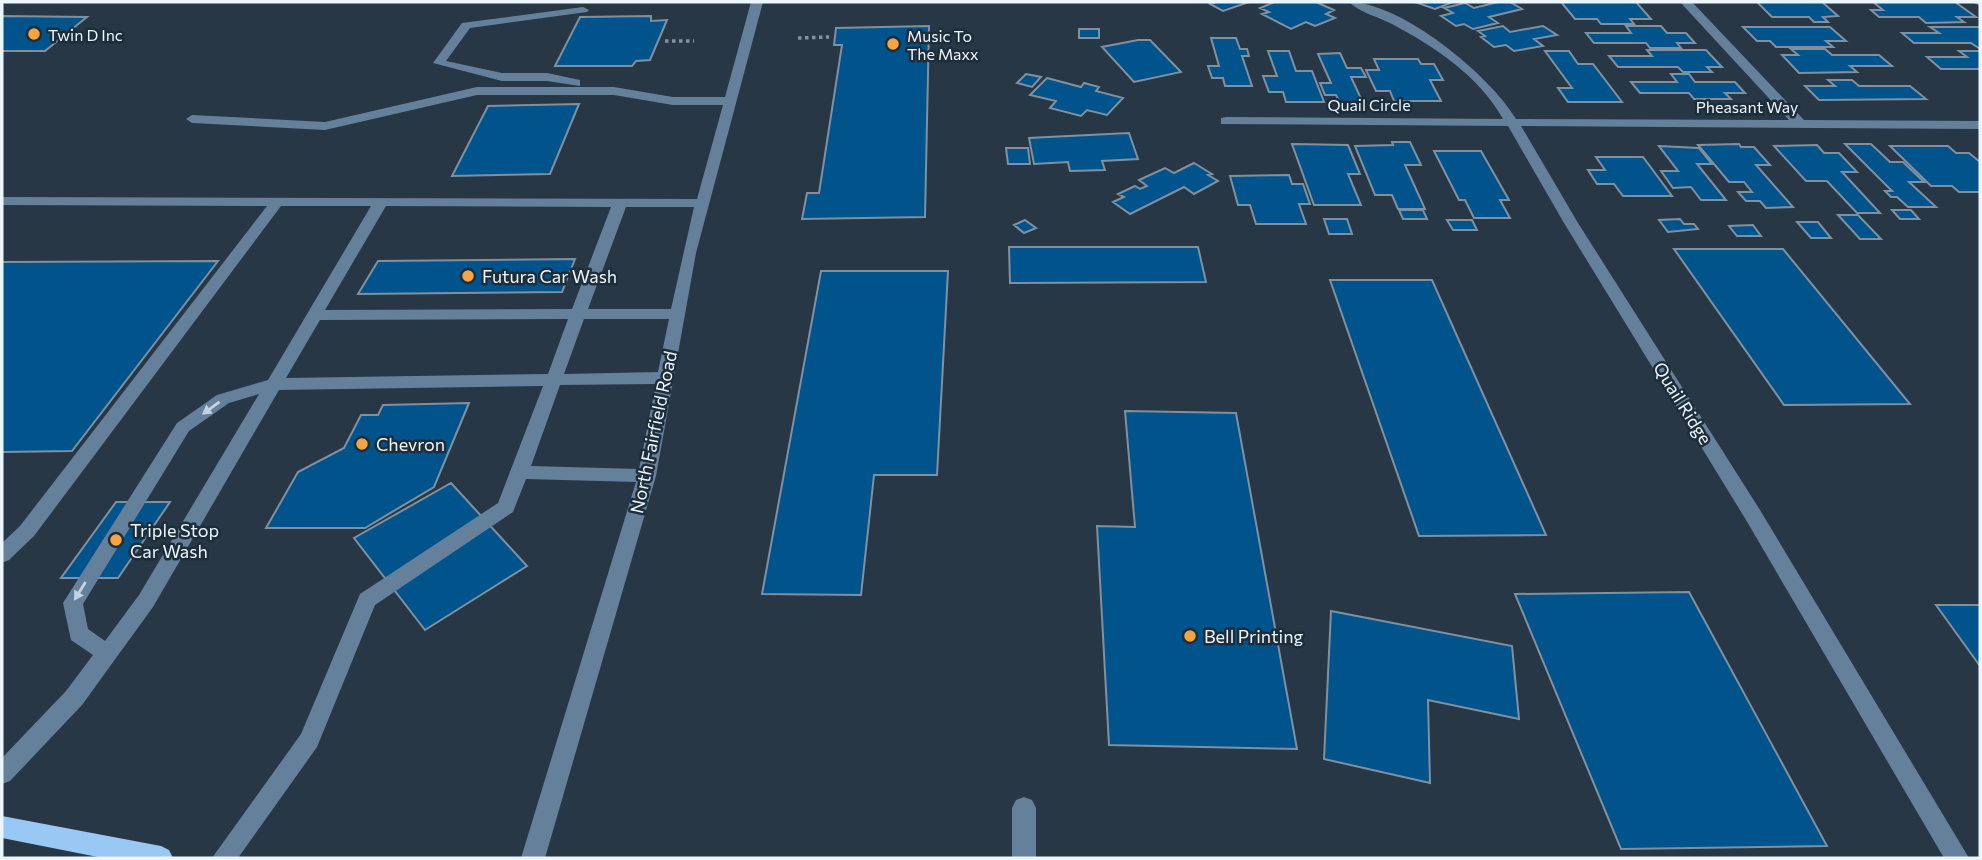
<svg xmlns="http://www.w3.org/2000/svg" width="1982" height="860" font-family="Commissioner,sans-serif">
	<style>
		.building { fill: #00538b; stroke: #7f91a1; stroke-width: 2 }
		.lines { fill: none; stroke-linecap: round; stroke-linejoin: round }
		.path { stroke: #85929d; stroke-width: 3.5; stroke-dasharray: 3.5 3.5; stroke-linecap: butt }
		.minor { fill: #64809a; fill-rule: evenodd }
		.major { fill: #9ac8f4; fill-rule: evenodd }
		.oneway { fill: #c3d3e1 }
		.poi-dot { fill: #f4a443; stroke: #1e2d3a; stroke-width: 2.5 }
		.labels { text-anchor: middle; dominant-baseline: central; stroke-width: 5; stroke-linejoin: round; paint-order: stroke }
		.far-poi-label { font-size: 16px; fill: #ecf6ff; stroke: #1e2d3a; text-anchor: start }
		.far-street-label { font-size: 16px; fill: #ecf6ff; stroke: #1e2d3a }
		.poi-label { font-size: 18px; fill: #ecf6ff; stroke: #1e2d3a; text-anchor: start }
		.street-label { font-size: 18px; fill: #ecf6ff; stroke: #1e2d3a }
	</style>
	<rect width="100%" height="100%" fill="#283745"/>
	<!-- building -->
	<path class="building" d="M1216 2H1249L1223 11 1210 4Z
		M1275 2H1316L1334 10 1326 14 1335 18 1315 26 1306 22 1291 29 1262 14 1269 12 1260 8Z
		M1415 2H1453L1435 9Z
		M1498 2H1510L1522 9 1489 17 1498 23 1473 29 1464 24 1456 26 1441 16 1453 13 1444 8 1465 3 1474 8Z
		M1561 2H1636L1651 19H1630L1634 24H1601L1597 19H1575Z
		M1757 2H1822L1838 16 1823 17 1828 22H1814L1809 17H1772Z
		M1873 2H1955L1976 17H1957L1964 22 1926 23 1919 17H1879L1871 10H1883Z
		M2 16 87 17 45 51H2Z
		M651 16V21L667 20 650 60 636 61 632 66H555L580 17Z
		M929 26 925 217 802 219 807 193H819L842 45H834L836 28Z
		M1503 26 1510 32 1543 26 1557 35 1534 39 1543 46 1514 51 1506 45 1494 47 1481 37 1485 36 1478 31Z
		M1626 26H1661L1667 33H1686L1695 43H1677L1681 48H1650L1646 43H1594L1586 33H1631Z
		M1743 27H1830L1846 41H1826L1833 47H1776L1770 41H1757Z
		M1930 27H1980V49L1971 43H1914L1902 33H1939Z
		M1079 29H1099V38H1079Z
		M1211 38H1236L1240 49H1247L1249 56H1242L1252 86H1225L1223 78H1212L1208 66H1219Z
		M1138 40H1150L1181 72 1134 82 1102 47Z
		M1791 49H1825L1832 55H1879L1892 66H1850L1857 72 1799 73 1782 55H1798Z
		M1647 50H1706L1722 67H1707L1712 72H1683L1678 67H1618L1609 56H1652Z
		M1268 51H1289L1296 71H1312L1324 102H1286L1283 92H1269L1263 76H1277Z
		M1545 51H1569L1578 64H1593L1622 102H1568L1558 88H1572Z
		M1959 51H1980V69H1941L1927 57H1967Z
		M1340 53 1347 68H1361L1366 77H1351L1363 103H1340L1336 95H1325L1320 83H1331L1318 54Z
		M1374 59H1418L1421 64H1434L1443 80H1430L1441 101H1394L1390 91H1376L1366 70H1379Z
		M1026 74 1041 77 1032 87 1017 83Z
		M1671 74H1689L1695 82H1735L1745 93H1725L1731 99H1694L1689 93H1640L1631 82H1677Z
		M1047 78 1081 87 1084 83 1099 87 1096 91 1123 98 1107 115 1087 110 1081 116 1050 108 1056 101 1030 95Z
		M1828 80H1852L1859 86H1910L1926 99 1819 100 1805 86H1835Z
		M579 104 550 174 452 176 488 106Z
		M1129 133 1138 159 1102 161 1105 170 1070 171 1068 162 1034 164 1029 138Z
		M1392 142H1410L1421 165H1405L1425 209H1398L1392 195H1375L1355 146 1393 145Z
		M1292 144 1348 145 1360 174H1348L1361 205H1314Z
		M1739 144 1741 147H1754L1770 165H1756L1793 207 1766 208 1760 201H1746L1738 192H1752L1744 182H1729L1698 145Z
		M1845 144H1871L1890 162H1903L1924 182H1909L1936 207H1908L1897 197H1891L1885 191H1892Z
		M1817 145 1824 153H1839L1857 172H1842L1880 213H1857L1827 181H1806L1774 146Z
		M1659 146 1699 148 1712 164H1697L1726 200H1701L1691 187 1673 188 1661 171H1678Z
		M1890 146H1948L1956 153H1969L1980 162V192H1959L1952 186H1931Z
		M1006 148H1028L1030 164H1008Z
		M1434 151H1481L1509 200H1500L1510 218H1474L1465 200H1459Z
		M1596 157H1643L1672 196H1623L1614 184H1597L1588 170H1605Z
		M1194 163 1212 174 1208 175 1218 181 1194 194 1184 187 1130 214 1113 202 1124 197 1118 194 1135 186 1140 189 1147 186 1139 180 1165 168 1174 173Z
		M1289 175 1292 184H1303L1310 204H1299L1306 224H1256L1250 205H1238L1230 176Z
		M1399 210H1423L1427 219H1403Z
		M1892 210H1911L1919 219H1900Z
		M1838 215H1858L1881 239H1860Z
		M1324 219H1347L1352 234H1329Z
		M1680 219 1684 224H1694L1698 229 1668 232 1659 220Z
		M1025 220 1036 228 1024 233 1014 225Z
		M1447 220H1472L1477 230H1453Z
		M1797 222H1818L1831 238H1811Z
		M1753 225 1761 236H1737L1729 226Z
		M1009 247H1198L1206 282 1010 283Z
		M1674 249H1783L1910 404 1784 405Z
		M575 259 562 292 358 294 378 261Z
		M218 261 72 451 2 452V262Z
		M821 271H948L937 475H874L861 595 762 594Z
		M1330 280H1432L1546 535 1419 536Z
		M469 403 434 487 365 528H266L298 472 344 448 361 415H378L383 405Z
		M1125 411 1236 413 1297 749 1109 745 1097 526 1135 527Z
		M451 483 527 566 425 630 354 538Z
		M116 502H170L118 578H61Z
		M1689 592 1827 846 1621 849 1515 594Z
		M1936 605H1980V666Z
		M1331 611 1512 646 1519 719 1428 700 1430 783 1324 759Z"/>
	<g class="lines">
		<!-- path -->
		<path class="path" d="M798 38 829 37
			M665 41H694"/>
		<!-- minor -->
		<path class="minor" d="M751 2H763L696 253 656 476 545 858H521L636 482 526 479 513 512 375 605 317 747 238 858H212L301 734 360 594 498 503 543 386 279 390 153 607 82 705 10 781 2 784V758L66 691 93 655 71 640 63 603 177 423 217 395 268 380 371 206H281L34 536 9 560 2 563V543L20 526 267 206 2 205V197L697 199 723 105H673L614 95H477L325 130 192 123 186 119 192 115 325 122 477 87H614L673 97H725ZM386 206 611 207 572 309 325 310ZM626 207H694L671 309H588ZM568 319 548 374 286 378 320 320ZM584 319H669L658 372 564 374ZM656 384 639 469 531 466 560 385ZM259 394 139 595 105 641 88 629 83 604 189 431 229 403Z
			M1349 2C1401 2 1490 75 1516 119L1789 120 1680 2H1692L1804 120 1980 121V129L1521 126 1578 223 1760 510 1969 858H1944L1746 520 1564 223 1508 126 1221 124V118L1226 117 1503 119C1479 76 1435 47 1392 24 1378 17 1359 12 1349 2Z
			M1972 2H1980V6Z
			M583 7 589 10 587 12 470 28 446 61 502 73H547L580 80V86L547 81H502L433 63 462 23Z
			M1024 797 1032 800 1036 808V858H1012V808L1016 800Z"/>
		<!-- major -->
		<path class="major" d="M2 816 161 846 169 850 173 858H103L2 838Z"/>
	</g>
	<!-- one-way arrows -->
	<defs><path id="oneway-solid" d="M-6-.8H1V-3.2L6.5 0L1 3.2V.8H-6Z" transform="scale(1.75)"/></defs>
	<g class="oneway">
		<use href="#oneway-solid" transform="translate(211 408) rotate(144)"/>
		<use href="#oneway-solid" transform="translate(80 591) rotate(122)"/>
	</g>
	<!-- markers -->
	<g class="poi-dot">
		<circle cx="34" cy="34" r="7"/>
		<circle cx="893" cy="44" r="7"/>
		<circle cx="468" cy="276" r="7"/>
		<circle cx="362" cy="444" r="7"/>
		<circle cx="116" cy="540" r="7"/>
		<circle cx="1190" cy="636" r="7"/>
	</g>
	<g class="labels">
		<!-- far-poi labels -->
		<g class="far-poi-label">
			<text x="48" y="34">Twin D Inc</text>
			<text x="907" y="35">Music To<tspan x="907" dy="18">The Maxx</tspan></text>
		</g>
		<!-- far-street labels -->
		<g class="far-street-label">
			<text x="1369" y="104">Quail Circle</text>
			<text x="1747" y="106">Pheasant Way</text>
		</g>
		<!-- poi labels -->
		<g class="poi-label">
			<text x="482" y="276">Futura Car Wash</text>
			<text x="376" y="444">Chevron</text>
			<text x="130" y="530">Triple Stop<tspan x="130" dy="21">Car Wash</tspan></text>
			<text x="1204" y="636">Bell Printing</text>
		</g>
		<!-- street labels -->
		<g class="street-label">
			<text transform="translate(1683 403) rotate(58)">Quail Ridge</text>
			<text transform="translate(653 432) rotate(-78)">North Fairfield Road</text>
		</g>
	</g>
	<!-- border -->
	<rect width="1982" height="860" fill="none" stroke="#ecf6ff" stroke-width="7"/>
</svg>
